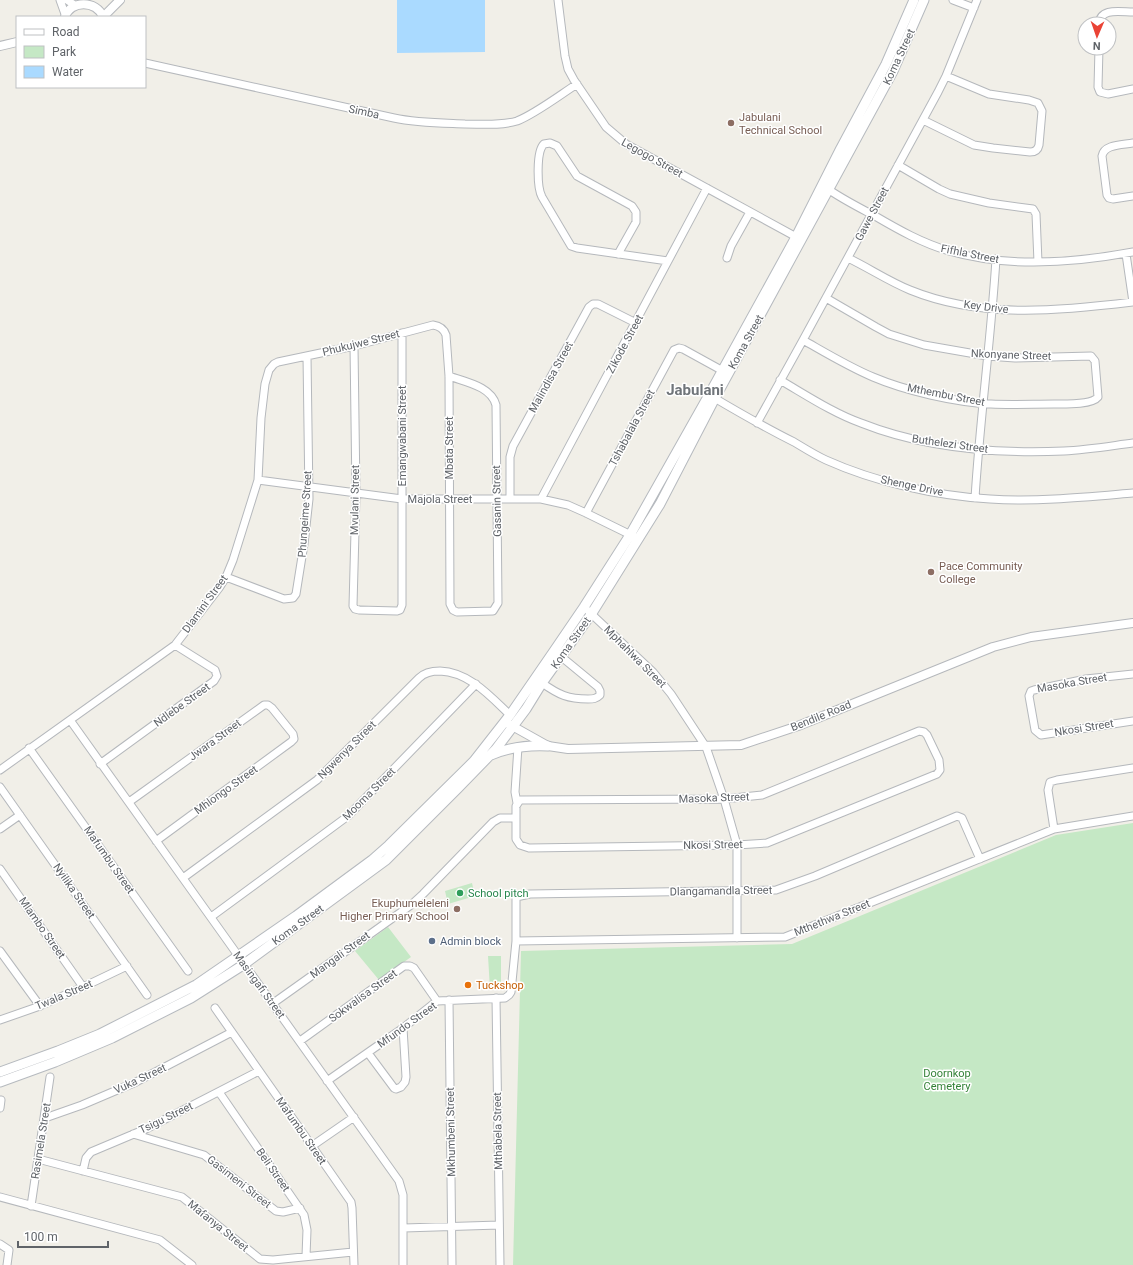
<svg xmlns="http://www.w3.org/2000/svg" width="1133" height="1265" font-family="Roboto,sans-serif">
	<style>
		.green { fill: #c5e8c5 }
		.water { fill: #aadaff }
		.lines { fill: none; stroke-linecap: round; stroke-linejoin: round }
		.minor-casing { stroke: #b5b8bc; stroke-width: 9 }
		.tertiary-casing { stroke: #b5b8bc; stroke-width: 10 }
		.secondary-casing { stroke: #b6babf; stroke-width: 11 }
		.minor { stroke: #fff; stroke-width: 7 }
		.tertiary { stroke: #fff; stroke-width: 8 }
		.secondary { stroke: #fff; stroke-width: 9 }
		.education-dot { fill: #8d6e63; stroke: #fff; stroke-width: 1.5 }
		.leisure-dot { fill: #2e9e5b; stroke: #fff; stroke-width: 1.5 }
		.service-dot { fill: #5c6f8a; stroke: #fff; stroke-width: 1.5 }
		.food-dot { fill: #e8710a; stroke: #fff; stroke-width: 1.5 }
		.labels { text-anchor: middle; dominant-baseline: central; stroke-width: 3; stroke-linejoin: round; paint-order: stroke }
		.street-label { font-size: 11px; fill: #5f6368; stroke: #fff }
		.education-label { font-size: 11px; fill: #785e54; stroke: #fff; text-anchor: start }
		.leisure-label { font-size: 11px; fill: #27864d; stroke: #fff; text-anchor: start }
		.service-label { font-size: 11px; fill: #4e5e75; stroke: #fff; text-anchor: start }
		.food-label { font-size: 11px; fill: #c56008; stroke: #fff; text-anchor: start }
		.park-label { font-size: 11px; fill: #348238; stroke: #fff }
		.district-label { font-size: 15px; font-weight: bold; fill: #70757a; stroke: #fff }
	</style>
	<rect width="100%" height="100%" fill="#f1efe8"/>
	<!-- green -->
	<path class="green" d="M1133 823V1265H513L521 951 792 944 1056 835Z
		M472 883 475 896 448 904 445 891Z
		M388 927 411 957 379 980 355 951Z
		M488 956H501V988L490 989Z"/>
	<!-- water -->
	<path class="water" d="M397 0H485V52L397 53Z"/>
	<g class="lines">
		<defs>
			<path id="minor" d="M60 0 65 14
				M67 0 73 4
				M558 0 565 56 568 69 574 80 606 127 626 144 800 239
				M953 0 974 8
				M1099 24C1100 7 1121 12 1133 12
				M1099 48 1098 87 1100 92 1108 94 1133 89
				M145 63 394 118C417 123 441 123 465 124 482 124 500 126 517 121 535 114 560 95 577 84
				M923 120 974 145 993 148 1030 152C1035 152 1038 150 1039 145L1042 111 1038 103 1029 100 989 94 946 76
				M1133 143C1123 145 1104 144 1102 156L1107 195 1109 198 1113 199 1133 196
				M898 165 939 189 950 194 989 203 1033 209 1036 214 1038 262
				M825 187C840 198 858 207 875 216 899 230 922 243 949 251 1007 268 1074 263 1133 252
				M618 254 636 222V212L632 206 577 176 557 146 550 143 544 144C536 151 537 188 542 197L571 246 577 248 668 261
				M727 258 731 246 750 212
				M848 258C869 268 888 281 910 290 981 319 1059 311 1133 302L1126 254
				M803 340C826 353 849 367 873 377 906 391 954 402 991 404 1012 405 1033 404 1054 404 1064 404 1092 405 1098 397L1095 361 1091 356 1015 358 987 356 924 345 889 334 876 327 826 298
				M354 346 356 494 353 606 355 609 359 610 397 611 400 610 402 605V333
				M780 380C806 395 833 413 861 423 924 448 996 454 1064 451 1087 450 1110 446 1133 443
				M711 396C738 412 766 428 794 442 804 448 815 455 826 460 875 482 936 496 990 499 1038 502 1086 497 1133 493
				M757 423 803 340 938 92 946 76 977 0
				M258 480 402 499H541L568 505 586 513 635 537
				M975 498C980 418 991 339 996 259
				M510 499V457L513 446 589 307 593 304H598L636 323
				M541 499 707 188
				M586 513 674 350 679 348 683 349 723 371
				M226 577 284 599 293 598 296 594 304 544 309 499 307 356
				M584 607 653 672 671 694 706 747 724 799 737 845V938
				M1133 674 1086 679 1034 690 1031 691 1029 696 1035 730 1041 735 1133 721
				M542 683C559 695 568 699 588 699 593 699 596 699 600 695V691L598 687 558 654
				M70 720 399 1181 403 1195V1265
				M919 731 924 732 927 735 939 760 940 770 937 774 767 843 737 845 529 848 520 845 516 839V806L520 800 724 799 762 795Z
				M29 748 188 971
				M100 764 214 681 217 676 215 670 175 645
				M0 770 175 645 219 588 226 577 233 560 258 480 261 418 265 384 269 370 274 364 278 362 354 346 433 325C440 326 444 329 446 335L449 376 450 604 453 610 457 612 493 611 498 603 496 405C491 386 465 382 449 376
				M0 787 147 995
				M129 802 264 705H268L272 708 293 734 294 739 291 742 156 841
				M517 803 515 792 518 747
				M0 829 20 815
				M1054 829 1048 790 1050 782 1057 780 1133 768
				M0 869 83 987
				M183 878 317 780 419 678C425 672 432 671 440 671 469 672 490 696 510 715
				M211 917 348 816 476 684
				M516 941 785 937 1054 829 1133 816
				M0 951 40 1006
				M496 998 500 1265
				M449 1000 452 1265
				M272 1004 411 905 423 894 493 822 500 818H516
				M215 1008 312 1146 351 1202 352 1208 354 1265
				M0 1020 40 1006 83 987 127 966
				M300 1041 404 966H410L414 968 437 1001
				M368 1053 394 1088 396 1089 401 1087 405 1082 406 1077 403 1028
				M327 1081 403 1028 437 1001 505 998 509 995 511 992 516 941V897L530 894 776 890 815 876 957 816 962 818 980 859
				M219 1092 304 1215 307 1230 306 1256
				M0 1108 1 1100
				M45 1118 82 1105 136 1082 232 1032
				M133 1134 204 1155 276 1211 283 1212 300 1208
				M312 1146 354 1117
				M38 1159 182 1197 260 1259 273 1260 353 1252
				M83 1171 86 1158 91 1152 148 1128 259 1071
				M0 1197 160 1240 192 1265
				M31 1206 50 1077
				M404 1228 499 1225
				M0 1244 9 1250 7 1265"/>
			<path id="tertiary" d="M65 17C70 0 97 0 103 17
				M103 17 120 0
				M0 46 17 42
				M507 723 548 746 568 749 741 745 798 726 993 647 1031 637 1133 623"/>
			<path id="secondary" d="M491 755C510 747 528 745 548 746
				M0 1072 58 1051 100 1034 196 985 296 916 372 860 389 845 474 761 510 715 554 651 584 607 630 535 709 395 796 237 841 148 886 64 914 0
				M0 1082 55 1062 112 1038 191 998 243 965 386 860 458 788 496 749 526 709 542 683 592 613 660 504 715 398 893 71 924 0"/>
		</defs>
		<!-- minor casing -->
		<use href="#minor" class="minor-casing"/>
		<!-- tertiary casing -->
		<use href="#tertiary" class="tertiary-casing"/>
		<!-- secondary casing -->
		<use href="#secondary" class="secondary-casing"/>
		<!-- minor -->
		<use href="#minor" class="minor"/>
		<!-- tertiary -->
		<use href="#tertiary" class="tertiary"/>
		<!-- secondary -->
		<use href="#secondary" class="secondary"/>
	</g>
	<!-- markers -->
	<g class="education-dot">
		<circle cx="731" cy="123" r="4"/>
		<circle cx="931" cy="572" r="4"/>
		<circle cx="457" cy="909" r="4"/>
	</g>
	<circle class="leisure-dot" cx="460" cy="893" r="4"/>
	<circle class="service-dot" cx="432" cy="941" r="4"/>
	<circle class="food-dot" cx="468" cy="985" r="4"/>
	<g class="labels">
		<!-- street labels -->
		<g class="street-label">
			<text transform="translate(899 57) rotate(-65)">Koma Street</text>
			<text transform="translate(364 112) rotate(12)">Simba</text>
			<text transform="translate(652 158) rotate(29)">Legogo Street</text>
			<text transform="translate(872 214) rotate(-62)">Gawe Street</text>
			<text transform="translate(970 254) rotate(11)">Fifhla Street</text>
			<text transform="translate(986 307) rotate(7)">Key Drive</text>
			<text transform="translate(746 342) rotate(-61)">Koma Street</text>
			<text transform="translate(361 343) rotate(-14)">Phukujwe Street</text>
			<text transform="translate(625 344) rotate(-62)">Zikode Street</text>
			<text transform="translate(1011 355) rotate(2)">Nkonyane Street</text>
			<text transform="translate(551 377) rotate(-61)">Malindisa Street</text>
			<text transform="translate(946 395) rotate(11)">Mthembu Street</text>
			<text transform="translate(632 428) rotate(-62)">Tshabalala Street</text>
			<text transform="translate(402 436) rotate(-90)">Emangwabani Street</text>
			<text transform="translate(950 444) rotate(8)">Buthelezi Street</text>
			<text transform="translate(449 448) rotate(-90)">Mbata Street</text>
			<text transform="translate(912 486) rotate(12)">Shenge Drive</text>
			<text x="440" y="499">Majola Street</text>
			<text transform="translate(355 500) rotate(-89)">Mvulani Street</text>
			<text transform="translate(497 501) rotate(-91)">Gasanin Street</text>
			<text transform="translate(305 514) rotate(-86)">Phungeime Street</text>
			<text transform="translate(205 604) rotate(-54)">Dlamini Street</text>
			<text transform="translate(571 643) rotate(-55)">Koma Street</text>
			<text transform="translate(635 657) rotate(45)">Mphahlwa Street</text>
			<text transform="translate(1072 683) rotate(-10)">Masoka Street</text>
			<text transform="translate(182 705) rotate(-36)">Ndlebe Street</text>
			<text transform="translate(821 716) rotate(-22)">Bendile Road</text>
			<text transform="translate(1084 728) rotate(-9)">Nkosi Street</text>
			<text transform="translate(215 740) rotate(-36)">Jwara Street</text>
			<text transform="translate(347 750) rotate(-45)">Ngwenya Street</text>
			<text transform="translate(226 790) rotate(-36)">Mhlongo Street</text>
			<text transform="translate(369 794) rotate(-45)">Mooma Street</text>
			<text transform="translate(714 798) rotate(-2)">Masoka Street</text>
			<text transform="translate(713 845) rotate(-1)">Nkosi Street</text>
			<text transform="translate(109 860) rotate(55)">Mafumbu Street</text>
			<text transform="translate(74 891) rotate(55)">Nyilika Street</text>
			<text transform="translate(721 891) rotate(-1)">Dlangamandla Street</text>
			<text transform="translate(832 918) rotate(-22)">Mthethwa Street</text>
			<text transform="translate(298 925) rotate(-36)">Koma Street</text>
			<text transform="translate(42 928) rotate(55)">Mlambo Street</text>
			<text transform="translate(340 955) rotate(-36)">Mangali Street</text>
			<text transform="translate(259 985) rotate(54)">Masingafi Street</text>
			<text transform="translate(64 995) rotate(-23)">Twala Street</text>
			<text transform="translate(363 996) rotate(-36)">Sokwalisa Street</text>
			<text transform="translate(407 1025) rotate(-36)">Mfundo Street</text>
			<text transform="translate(140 1079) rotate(-25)">Vuka Street</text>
			<text transform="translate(166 1118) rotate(-26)">Tsigu Street</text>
			<text transform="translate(301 1131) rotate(55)">Mafumbu Street</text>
			<text transform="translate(498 1131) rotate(-91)">Mthabela Street</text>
			<text transform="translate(451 1132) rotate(-91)">Mkhumbeni Street</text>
			<text transform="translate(41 1141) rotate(-81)">Rasimela Street</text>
			<text transform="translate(273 1170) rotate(55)">Beli Street</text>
			<text transform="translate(239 1182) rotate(38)">Gasimeni Street</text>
			<text transform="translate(218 1226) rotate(39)">Mafanya Street</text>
		</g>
		<!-- education labels -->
		<g class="education-label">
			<text x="739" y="117">Jabulani<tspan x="739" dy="13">Technical School</tspan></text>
			<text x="939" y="566">Pace Community<tspan x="939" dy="13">College</tspan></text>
			<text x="449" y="903" text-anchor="end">Ekuphumeleleni<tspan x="449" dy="13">Higher Primary School</tspan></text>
		</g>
		<!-- leisure labels -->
		<g class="leisure-label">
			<text x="468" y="893">School pitch</text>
		</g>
		<!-- service labels -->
		<g class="service-label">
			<text x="440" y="941">Admin block</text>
		</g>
		<!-- food labels -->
		<g class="food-label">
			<text x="476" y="985">Tuckshop</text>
		</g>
		<!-- park labels -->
		<g class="park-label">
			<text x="947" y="1073">Doornkop<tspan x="947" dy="13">Cemetery</tspan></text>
		</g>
		<!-- district labels -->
		<g class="district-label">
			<text x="695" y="390">Jabulani</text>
		</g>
	</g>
	<!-- legend -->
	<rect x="16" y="16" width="130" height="72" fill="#ffffff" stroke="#bfc1c3"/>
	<rect x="24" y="29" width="20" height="6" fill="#ffffff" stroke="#bfc1c3"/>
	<text x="52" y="36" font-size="12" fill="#5f6368">Road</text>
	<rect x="24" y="46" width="20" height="12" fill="#c5e8c5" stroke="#bfc1c3"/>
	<text x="52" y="56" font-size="12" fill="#5f6368">Park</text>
	<rect x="24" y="66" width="20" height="12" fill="#aadaff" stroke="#bfc1c3"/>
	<text x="52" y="76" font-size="12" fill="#5f6368">Water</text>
	<!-- north arrow -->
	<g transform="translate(1097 36) rotate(182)"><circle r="19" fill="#ffffff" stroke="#bfc1c3"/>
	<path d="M0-3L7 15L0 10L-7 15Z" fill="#ea4335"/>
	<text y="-6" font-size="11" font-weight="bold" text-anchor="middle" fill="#5f6368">N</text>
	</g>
	<!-- scale -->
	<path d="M18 1241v6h90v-6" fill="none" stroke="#5f6368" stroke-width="2"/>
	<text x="24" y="1241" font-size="12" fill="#5f6368" stroke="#ffffff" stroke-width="3" paint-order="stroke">100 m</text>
</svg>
